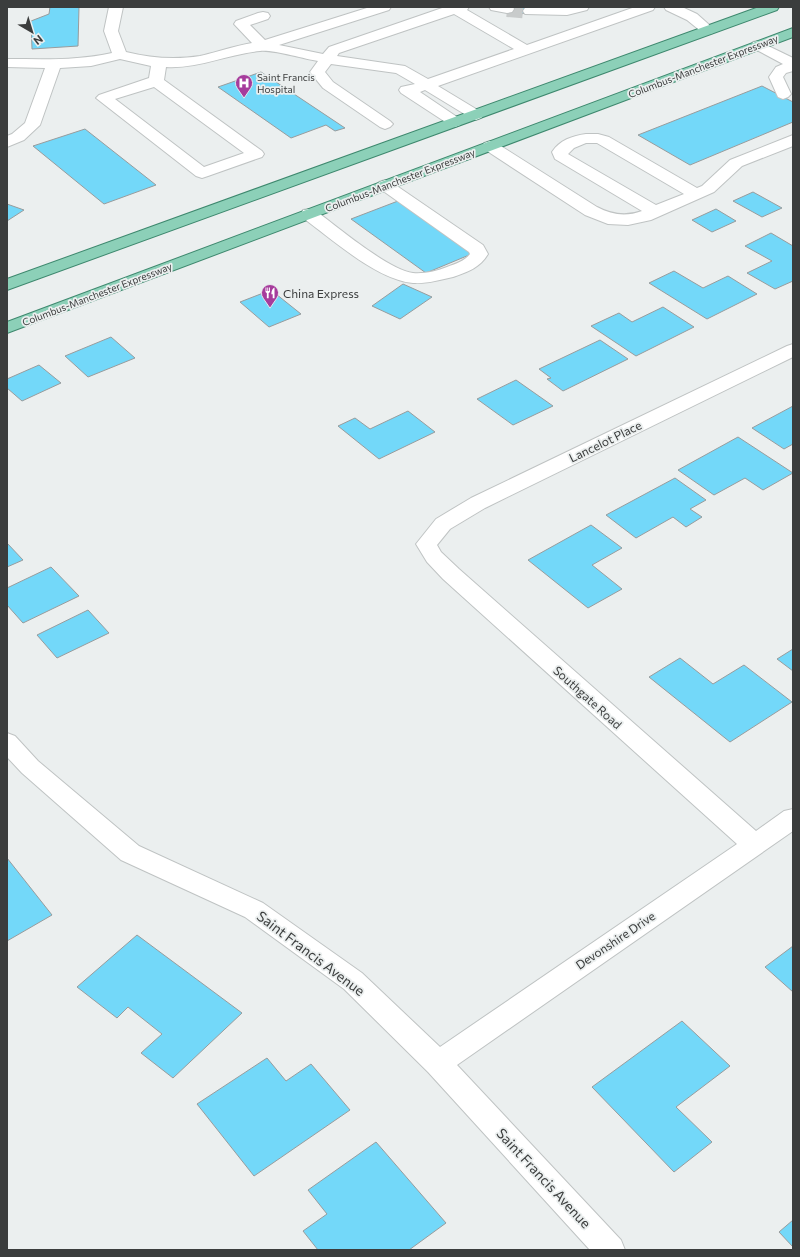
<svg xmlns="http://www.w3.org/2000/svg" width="800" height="1257" font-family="Commissioner,sans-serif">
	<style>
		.building { fill: #73d8f9; stroke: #989c9d }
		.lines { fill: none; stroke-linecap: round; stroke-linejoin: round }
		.minor-tunnel { stroke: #c8cbcb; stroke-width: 16; stroke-dasharray: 16 8; stroke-linecap: butt }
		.minor-casing { stroke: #bfc3c3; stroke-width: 2 }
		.major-casing { stroke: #3e886e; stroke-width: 2 }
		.minor { fill: #fff; fill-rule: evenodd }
		.major { fill: #8cd0b8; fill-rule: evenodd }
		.labels { text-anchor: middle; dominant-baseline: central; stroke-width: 3.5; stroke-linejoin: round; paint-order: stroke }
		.far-street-label { font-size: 10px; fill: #3b3d3d; stroke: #ebefef }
		.far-poi-label { font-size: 10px; fill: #3b3d3d; stroke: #ebefef; text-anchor: start }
		.poi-label { font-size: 12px; fill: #3b3d3d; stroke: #ebefef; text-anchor: start }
		.street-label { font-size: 12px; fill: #3b3d3d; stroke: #ebefef }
		.near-street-label { font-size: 14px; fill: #3b3d3d; stroke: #ebefef }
	</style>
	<rect width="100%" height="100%" fill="#ebefef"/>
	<!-- building -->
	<path class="building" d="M50 7H79L78 46 32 49 31 21 49 14Z
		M503 7H544L518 15Z
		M261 72 345 128 335 131 326 125 291 138 218 87Z
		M762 86 793 102V122L690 165 638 135Z
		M85 129 156 185 104 204 33 146Z
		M753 192 782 208 762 217 733 201Z
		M398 201 474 253 426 273 351 219Z
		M7 204 24 210 7 221Z
		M716 209 736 221 712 232 692 220Z
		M771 233 793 246V281L775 289 747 273 772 261 745 246Z
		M674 271 703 288 728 276 757 294 707 319 649 283Z
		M403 284 432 297 400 319 372 306Z
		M271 290 301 314 269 327 240 302Z
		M663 307 694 327 636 356 591 326 619 313 632 322Z
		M111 337 135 358 88 377 65 356Z
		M600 340 628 359 563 391 547 379 551 378 539 369Z
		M39 365 61 383 22 401 7 388V379Z
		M516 380 553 406 513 425 477 399Z
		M793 406V444L784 449 752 428Z
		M408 411 435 432 379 459 338 426 355 418 370 429Z
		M738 437 793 473 763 490 745 478 714 495 678 470Z
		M675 478 706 500 690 509 702 517 686 527 673 517 636 538 606 515Z
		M591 525 622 548 592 565 622 589 588 608 528 560Z
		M7 543 23 560 7 567Z
		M51 567 79 596 23 623 7 605V588Z
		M88 610 109 633 57 658 37 635Z
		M793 649V671L777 659Z
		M680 658 713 684 744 665 792 702 730 742 649 677Z
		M7 858 52 915 7 941Z
		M137 935 242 1013 173 1078 141 1053 162 1034 128 1007 117 1018 77 987Z
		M793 946V992L765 967Z
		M682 1021 730 1066 676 1107 712 1142 674 1172 592 1087Z
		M267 1058 286 1081 311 1064 350 1110 254 1176 197 1104Z
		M376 1142 446 1223 409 1250H318L303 1231 327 1214 308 1190Z
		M793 1220V1247L779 1232Z"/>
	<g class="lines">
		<!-- minor-tunnel -->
		<path class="minor-tunnel" d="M507 9 530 11"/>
		<defs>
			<path id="minor" d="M109 7H123L118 31 126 52C150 58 175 60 200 56 217 52 234 46 252 43L234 24 236 21 258 13 263 12 268 13 270 16 268 19 250 25 265 40 370 7H391L389 10 279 45 323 54 329 47 445 7H469L467 10 527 45 635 7H655L653 10 438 86 481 112 484 115 481 118 476 120 471 118 425 90 420 92 460 119 463 122 460 125 455 127 450 125 401 93 399 90 401 87 415 84 396 73 331 64 325 72 333 82 390 121 393 124 390 127 385 129 380 127 323 88 310 72 318 61C305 59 271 49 260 51 228 54 198 69 166 67L164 80 262 151 264 154 262 157 208 176 202 178 196 176 96 98 99 95 149 78 151 66 120 59 91 66 60 68 40 125 24 140 7 147V136L12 134 25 123 45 68 7 67V59C42 59 77 61 112 53L104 31ZM454 14 514 49 428 79 405 66 337 56 339 53ZM154 87 244 153 204 167 115 99Z
				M489 7H513L514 9 512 12 507 13 491 10Z
				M529 7H589L587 10 567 15 525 14 523 11 525 8Z
				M664 7H682L697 14 715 30 713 33 708 34 703 33 687 20 666 10Z
				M758 41 793 58V71L786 73 783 77 791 94 788 97 783 99 778 97 769 77 776 67 783 64 753 48 751 45 753 42Z
				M586 134H598L609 137 697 188 702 186 730 160 793 135V146L742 166 714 192 651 220 628 225 608 224 585 215 484 149 482 146 484 143 490 141 496 143 597 207C612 215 626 217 642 211L555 159 552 152C560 140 572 136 586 134ZM586 143H597L684 194 656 205 568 154 574 148Z
				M385 180 391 182 483 245 488 254C480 268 467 272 453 277 440 280 426 284 413 283 377 280 332 239 303 218L301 214 303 210 309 209 315 210C336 226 390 271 413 273 424 274 437 271 447 267 455 264 465 261 470 254L469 252 379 188 377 185 379 182Z
				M793 344V357L485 508 450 529 437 545 441 552 459 569 756 831 784 811 793 809V831L457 1065 621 1240 625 1250H590L428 1072 344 989 245 917 121 860 22 773 7 757V733L15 736 38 761 139 846 263 903 362 973 440 1047 737 844 443 579 427 562 416 544 436 519 471 498 787 346Z"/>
			<path id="major" d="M759 7H779L777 10 7 290V279Z
				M793 28V37L7 333V322Z"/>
		</defs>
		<!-- minor casing -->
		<use href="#minor" class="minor-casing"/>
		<!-- major casing -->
		<use href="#major" class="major-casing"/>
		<!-- minor -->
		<use href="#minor" class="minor"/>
		<!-- major -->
		<use href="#major" class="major"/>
	</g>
	<!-- icons -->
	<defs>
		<symbol id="hospital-pin" viewBox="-11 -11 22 30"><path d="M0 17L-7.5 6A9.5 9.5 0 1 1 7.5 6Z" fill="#a63c9c" stroke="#ebefef"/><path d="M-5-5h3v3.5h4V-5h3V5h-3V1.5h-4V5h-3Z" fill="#fff"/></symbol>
		<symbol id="restaurant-pin" viewBox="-11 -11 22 30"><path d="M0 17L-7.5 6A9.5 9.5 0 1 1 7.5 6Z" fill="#a63c9c" stroke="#ebefef"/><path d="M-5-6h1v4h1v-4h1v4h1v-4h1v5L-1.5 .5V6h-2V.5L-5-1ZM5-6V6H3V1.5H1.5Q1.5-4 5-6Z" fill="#fff"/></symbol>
	</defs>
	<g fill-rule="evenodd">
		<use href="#hospital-pin" x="234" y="73" width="20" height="27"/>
		<use href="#restaurant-pin" x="260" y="283" width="20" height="27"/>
	</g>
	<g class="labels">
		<!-- far-street labels -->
		<g class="far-street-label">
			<text transform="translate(703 66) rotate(-21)">Columbus-Manchester Expressway</text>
			<text transform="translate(400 180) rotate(-21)">Columbus-Manchester Expressway</text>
			<text transform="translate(97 294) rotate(-21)">Columbus-Manchester Expressway</text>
		</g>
		<!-- far-poi labels -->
		<g class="far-poi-label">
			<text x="257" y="77">Saint Francis<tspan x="257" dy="12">Hospital</tspan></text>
		</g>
		<!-- poi labels -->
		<g class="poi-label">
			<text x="283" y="293">China Express</text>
		</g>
		<!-- street labels -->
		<g class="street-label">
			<text transform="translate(605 441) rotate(-26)">Lancelot Place</text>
			<text transform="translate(588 697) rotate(42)">Southgate Road</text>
			<text transform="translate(615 940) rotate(-34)">Devonshire Drive</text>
		</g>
		<!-- near-street labels -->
		<g class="near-street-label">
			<text transform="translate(311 953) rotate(37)">Saint Francis Avenue</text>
			<text transform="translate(544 1178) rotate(47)">Saint Francis Avenue</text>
		</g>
	</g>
	<!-- border -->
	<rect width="800" height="1257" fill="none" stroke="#3b3d3d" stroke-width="16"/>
	<!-- north arrow -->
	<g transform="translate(32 32) rotate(142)" stroke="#ebefef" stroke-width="3" paint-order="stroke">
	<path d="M0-3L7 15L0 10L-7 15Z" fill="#3b3d3d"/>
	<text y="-6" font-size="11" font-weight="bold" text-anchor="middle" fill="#3b3d3d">N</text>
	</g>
</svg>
